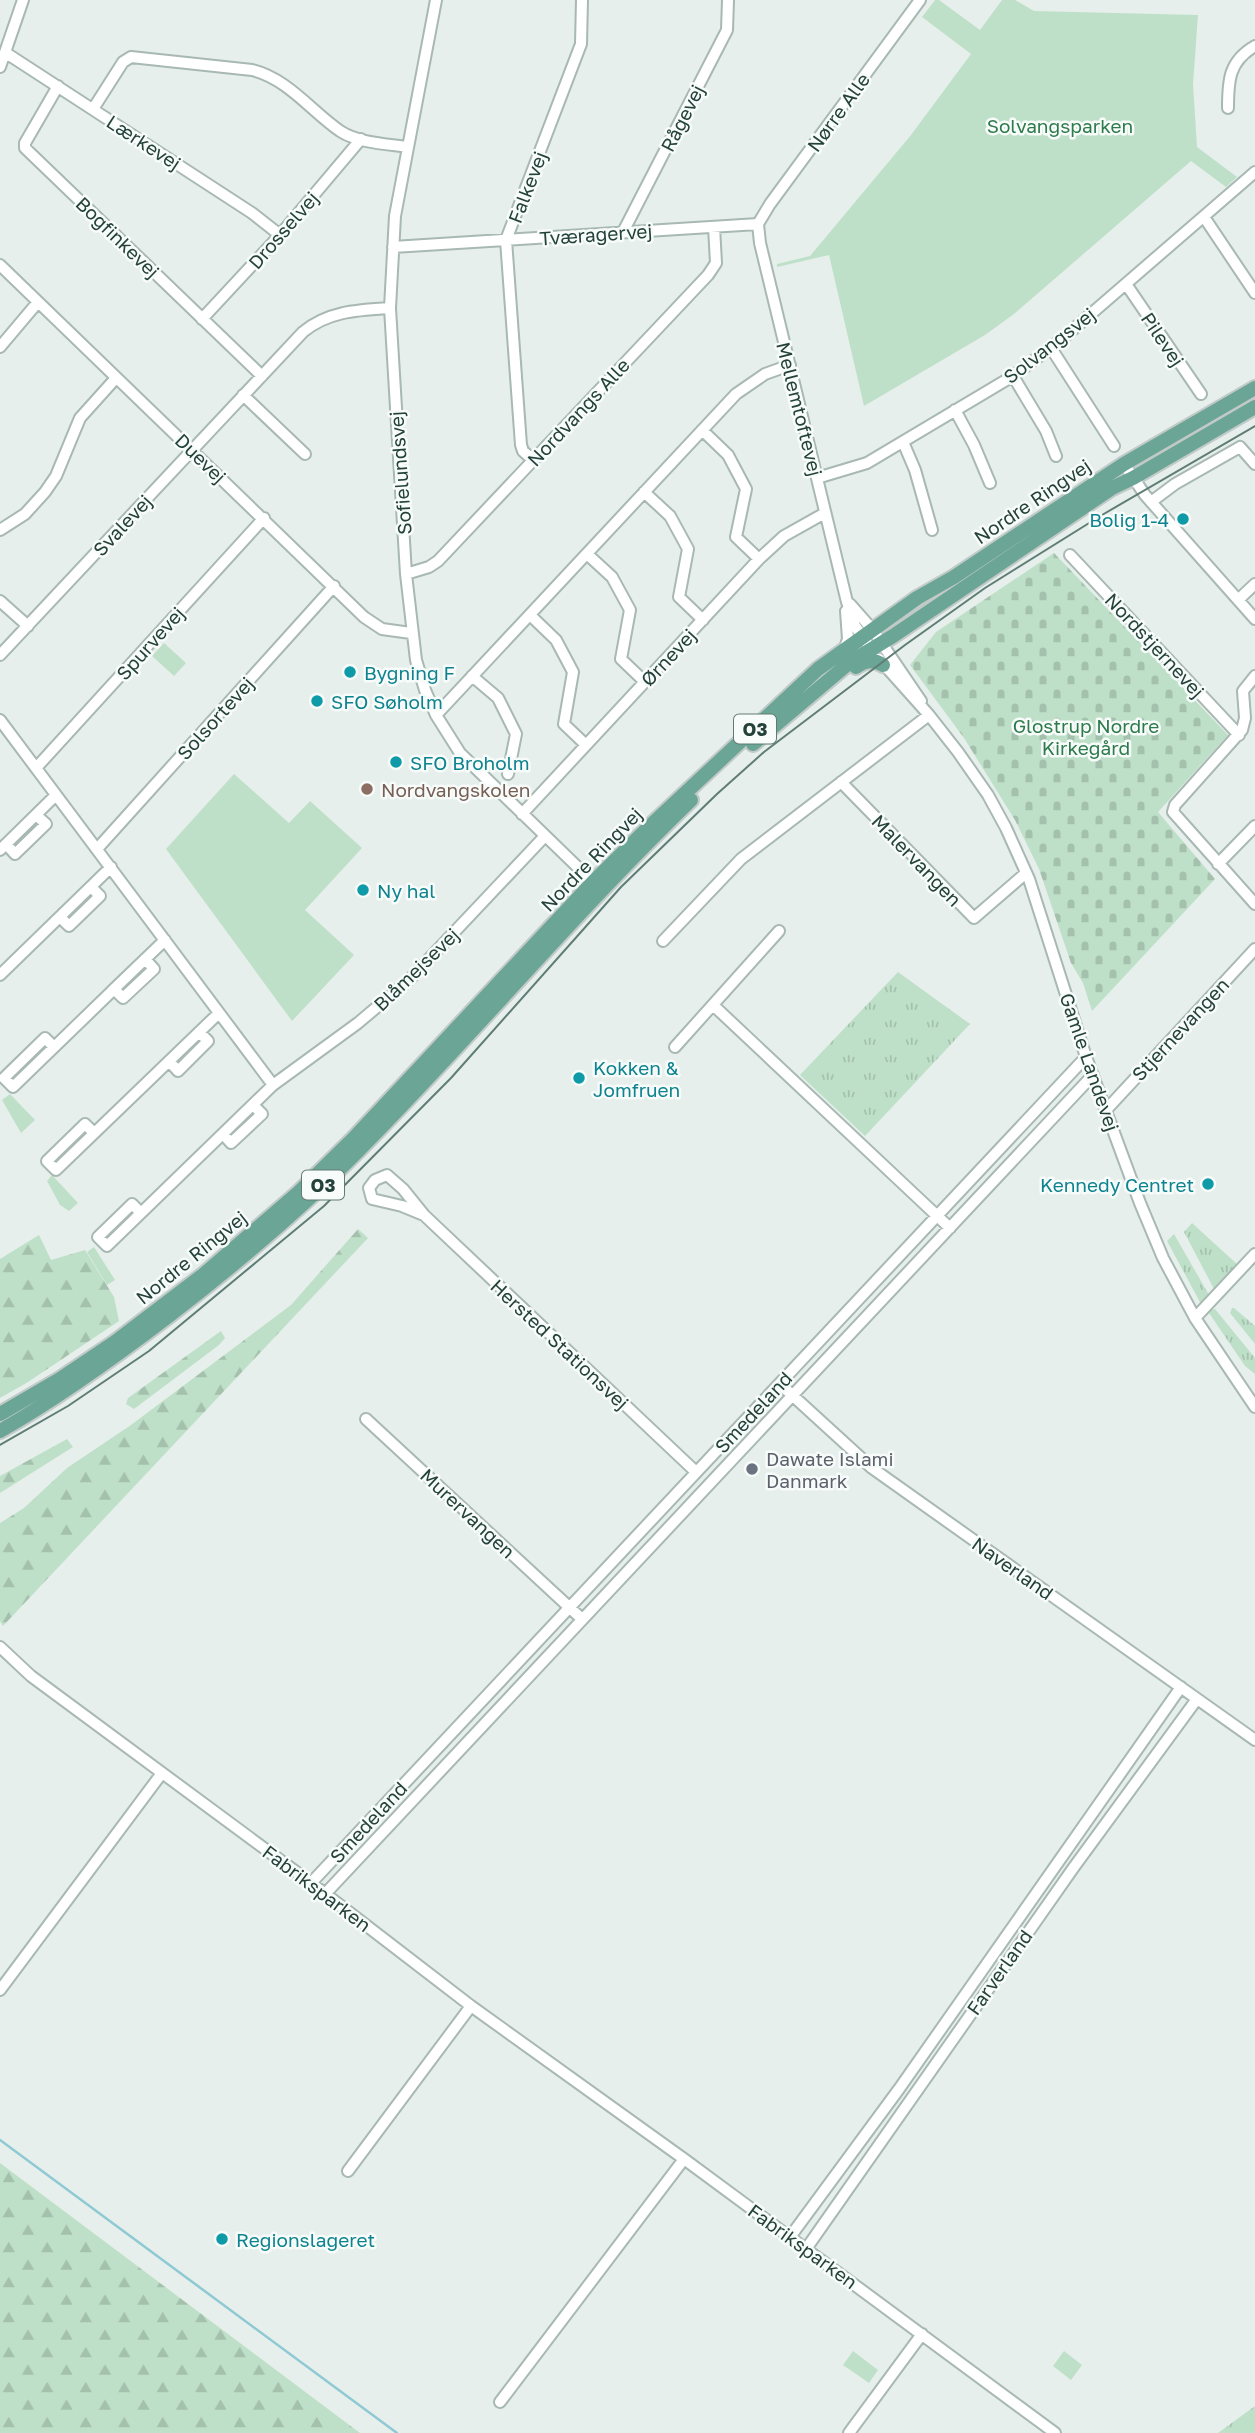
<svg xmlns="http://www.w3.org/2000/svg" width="1255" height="2433" font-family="'Golos Text',sans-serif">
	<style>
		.grass { fill: url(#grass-tufts) }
		.forest { fill: url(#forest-firs) }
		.cemetery { fill: url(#cemetery-stones) }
		.green { fill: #bfe0c8 }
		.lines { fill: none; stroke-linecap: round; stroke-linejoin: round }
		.stream { stroke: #8ec9d4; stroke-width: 2.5 }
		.minor-casing { stroke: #a8b8b2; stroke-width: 14 }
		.major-casing { stroke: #c2cac8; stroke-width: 18 }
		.minor { stroke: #fff; stroke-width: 10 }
		.major { stroke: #6aa596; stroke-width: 14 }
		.tram { stroke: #5f7d75; stroke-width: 2 }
		.culture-dot { fill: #0f9aa8; stroke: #f7fbf9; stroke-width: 2.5 }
		.education-dot { fill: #8d6e63; stroke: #f7fbf9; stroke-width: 2.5 }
		.worship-dot { fill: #6b7280; stroke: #f7fbf9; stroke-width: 2.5 }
		.labels { text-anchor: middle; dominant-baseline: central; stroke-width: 5; stroke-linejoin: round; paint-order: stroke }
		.shield { fill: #f7fbf9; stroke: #637a73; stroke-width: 2 }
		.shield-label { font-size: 18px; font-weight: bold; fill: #24423a }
		.street-label { font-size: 19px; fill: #24423a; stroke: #f7fbf9 }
		.park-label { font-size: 19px; fill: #2d7a4b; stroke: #f7fbf9 }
		.culture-label { font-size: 19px; fill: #0d838f; stroke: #f7fbf9; text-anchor: start }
		.education-label { font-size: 19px; fill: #785e54; stroke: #f7fbf9; text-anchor: start }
		.worship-label { font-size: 19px; fill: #5b616d; stroke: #f7fbf9; text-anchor: start }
	</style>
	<defs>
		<pattern id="grass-tufts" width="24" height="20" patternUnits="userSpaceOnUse" patternTransform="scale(1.75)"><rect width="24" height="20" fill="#bfe0c8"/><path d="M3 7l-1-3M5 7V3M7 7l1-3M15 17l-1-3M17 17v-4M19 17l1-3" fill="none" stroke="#a4c1ad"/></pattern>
		<pattern id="forest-firs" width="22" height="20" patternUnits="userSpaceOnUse" patternTransform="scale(1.75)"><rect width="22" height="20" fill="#bfe0c8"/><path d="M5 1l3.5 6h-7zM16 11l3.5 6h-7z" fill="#a4c1ad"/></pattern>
		<pattern id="cemetery-stones" width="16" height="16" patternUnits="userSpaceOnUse" patternTransform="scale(1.75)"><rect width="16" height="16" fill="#bfe0c8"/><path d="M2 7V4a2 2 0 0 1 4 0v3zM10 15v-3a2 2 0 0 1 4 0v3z" fill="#a4c1ad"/></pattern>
	</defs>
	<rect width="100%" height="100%" fill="#e6efeb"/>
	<!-- grass -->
	<path class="grass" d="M898 972 970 1024 865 1136 800 1075Z
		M1192 1223 1238 1265 1214 1289 1184 1232Z
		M1174 1234 1209 1295 1201 1304 1167 1241Z
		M1232 1308H1234L1255 1326V1344L1230 1313Z
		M1215 1309 1255 1358V1374L1245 1366 1209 1313 1211 1310Z
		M1255 2406V2433H1218Z"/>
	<!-- forest -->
	<path class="forest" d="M358 1229 368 1238 3 1626 0 1621V1523L24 1508 67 1468 131 1425 291 1305Z
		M39 1235 51 1260 85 1250 114 1297 119 1321 28 1382 0 1398V1259Z
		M221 1331 225 1338 219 1345 134 1409 126 1404 128 1398Z
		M67 1439 73 1447 0 1493V1476Z
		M0 2163 360 2433H0Z"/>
	<!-- cemetery -->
	<path class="cemetery" d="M1054 553 1228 735 1158 812 1215 879 1092 1011 1083 983 1071 963 1039 869 1015 820 964 738 910 665 936 632Z"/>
	<!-- green -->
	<path class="green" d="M935 0H939L980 30 1002 0H1015L1034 11 1198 15 1193 84 1197 147 1237 177 1226 187 1191 161 1014 314 985 335 864 406 829 255 777 267V264L810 256 911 135 971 54 922 17Z
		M164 643 186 663 174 676 152 656Z
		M234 774 289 823 310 801 362 848 305 910 354 955 292 1021 166 849Z
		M10 1094 35 1120 21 1133 2 1100Z
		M52 1175 78 1203 69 1211 60 1205 47 1181Z
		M94 1247 115 1280 107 1285 87 1252Z
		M853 2351 878 2370 869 2383 843 2365Z
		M1064 2351 1082 2365 1071 2380 1053 2366Z"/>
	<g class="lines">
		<!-- stream -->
		<path class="stream" d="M0 2140 397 2433"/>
		<defs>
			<path id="minor" d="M436 0 395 216 390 308 406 574 416 660 425 690 436 715 460 753 593 882
				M6 53 252 213 280 235
				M0 67 23 0
				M58 86 25 143V148L262 376
				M1228 108C1228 80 1229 61 1255 46
				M93 109 123 62 131 57 252 70C288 79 310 110 340 131 358 143 387 144 408 147
				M1204 217 1255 293
				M758 224 760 243 847 602 855 626 867 643
				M758 224 770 204 920 0
				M623 232 727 30 728 0
				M393 247 758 224
				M0 265 364 617 382 629 411 633
				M1126 284 1201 394
				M202 319 280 235 361 139
				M0 347 38 302
				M1051 348 1114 446
				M1013 376 1046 431 1056 456
				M243 395 305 454
				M955 410 974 445 990 483
				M702 430 728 455 746 489 736 537 759 559
				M903 442 915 470 932 530
				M533 460 523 451 521 445 506 240 581 44 582 0
				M1124 464 1145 495 1255 619
				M817 478 867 463 1013 376 1062 339 1255 172
				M644 492 670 516 688 549 679 597 703 620
				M1151 502 1175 484 1240 447 1255 464
				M0 530 25 514 45 492 56 476 80 418 116 378
				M587 554 612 577 630 610 621 659 645 682
				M1070 555 1239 735
				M406 574 429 567 438 561 708 275 716 263 714 227
				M1238 600 1255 584
				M0 601 28 626
				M850 604 872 629 921 701
				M530 615 556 640 573 672 564 724 586 745
				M845 648 848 639 846 611
				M0 655 303 332C328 311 358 310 390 308
				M879 659 929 715 958 752 988 795 1006 828 1029 879 1086 1057 1140 1203 1163 1258 1195 1318 1255 1407
				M472 676 498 698 516 734 508 774
				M1255 676 1243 691 1245 718 1242 730 1175 805 1173 812 1255 904
				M436 715 736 394 765 374 790 365
				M0 720 273 1085
				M36 768 264 518
				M841 782 974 918 1026 873
				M522 814 759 559 784 536 825 513
				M6 844 15 854 46 824 36 815
				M97 849 334 586
				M0 850 56 795
				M1218 864 1255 826
				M60 917 69 926 100 896 91 887
				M663 941 741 859 929 715
				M0 975 111 867
				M114 989 123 998 154 969 145 959
				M713 1005 950 1228
				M54 1047 45 1038 4 1078 13 1087 110 993 114 989 165 940
				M675 1047 779 931
				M169 1061 178 1071 208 1041 199 1032
				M1106 1110 1255 949
				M94 1133 85 1124 47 1161 56 1170C110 1118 165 1065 219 1013
				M223 1134 231 1143 262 1114 253 1105
				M141 1213 132 1204 98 1237 107 1246 273 1085 358 1023 410 979 545 836
				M424 1215 402 1206 372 1199 369 1188 375 1180 387 1175 403 1189 424 1215 696 1472
				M1195 1318 1255 1254
				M780 1384 872 1468 1255 1740
				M366 1419 582 1619
				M0 1647 31 1676 311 1883 471 2006 684 2159 1055 2433
				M311 1883 1086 1057
				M325 1894 1093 1075
				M0 1990 162 1773
				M348 2171 471 2006
				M790 2237 899 2089 1181 1687
				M806 2249 1074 1867 1197 1699
				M500 2402 684 2159
				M849 2433 922 2334"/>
			<path id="major" d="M856 667C865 660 874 659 883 665
				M753 744 849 663 893 636 1112 488 1133 478 1255 407
				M0 1414 60 1379 115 1342 203 1275 299 1192 353 1139 593 882 651 825 818 669 917 598 954 577 1124 464 1255 388
				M0 1431C60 1397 115 1357 170 1315 236 1264 299 1211 357 1152 471 1037 575 912 691 800"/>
		</defs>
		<!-- minor casing -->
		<use href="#minor" class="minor-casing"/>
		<!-- major casing -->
		<use href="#major" class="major-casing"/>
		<!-- minor -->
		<use href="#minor" class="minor"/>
		<!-- major -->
		<use href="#major" class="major"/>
		<!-- tram -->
		<path class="tram" d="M0 1445 68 1406 149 1351 324 1206 451 1078 621 887 717 794 764 752 905 645 985 588 1102 515 1255 426"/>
	</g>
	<!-- markers -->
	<g class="culture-dot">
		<circle cx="1183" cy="519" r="7"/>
		<circle cx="350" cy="672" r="7"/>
		<circle cx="317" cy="701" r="7"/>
		<circle cx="396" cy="762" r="7"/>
		<circle cx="363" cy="890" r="7"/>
		<circle cx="579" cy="1078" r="7"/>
		<circle cx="1208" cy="1184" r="7"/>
		<circle cx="222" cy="2239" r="7"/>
	</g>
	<circle class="education-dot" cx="367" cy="789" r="7"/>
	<circle class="worship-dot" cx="752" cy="1469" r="7"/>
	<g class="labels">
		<!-- shield labels -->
		<g class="shield">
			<rect x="734" y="714.5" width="42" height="29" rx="5"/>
			<rect x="302" y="1170.5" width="42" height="29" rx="5"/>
		</g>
		<g class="shield-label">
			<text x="755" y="729">O3</text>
			<text x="323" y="1185">O3</text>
		</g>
		<!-- street labels -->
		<g class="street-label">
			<text transform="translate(838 112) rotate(-54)">Nørre Alle</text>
			<text transform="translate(682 118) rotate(-63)">Rågevej</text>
			<text transform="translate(144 142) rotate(33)">Lærkevej</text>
			<text transform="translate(527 187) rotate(-69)">Falkevej</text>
			<text transform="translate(283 230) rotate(-49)">Drosselvej</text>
			<text transform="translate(596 234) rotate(-4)">Tværagervej</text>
			<text transform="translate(118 237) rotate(44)">Bogfinkevej</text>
			<text transform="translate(1163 339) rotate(56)">Pilevej</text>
			<text transform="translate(1049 345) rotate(-38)">Solvangsvej</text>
			<text transform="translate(800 409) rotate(76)">Mellemtoftevej</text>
			<text transform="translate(578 412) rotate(-47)">Nordvangs Alle</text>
			<text transform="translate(201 458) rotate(44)">Duevej</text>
			<text transform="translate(400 473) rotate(-94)">Sofielundsvej</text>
			<text transform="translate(1032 501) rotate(-34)">Nordre Ringvej</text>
			<text transform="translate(122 525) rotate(-47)">Svalevej</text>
			<text transform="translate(150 643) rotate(-48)">Spurvevej</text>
			<text transform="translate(1155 645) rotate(47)">Nordstjernevej</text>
			<text transform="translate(668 657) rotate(-47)">Ørnevej</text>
			<text transform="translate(215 718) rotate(-48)">Solsortevej</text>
			<text transform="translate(591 859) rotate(-46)">Nordre Ringvej</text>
			<text transform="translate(917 860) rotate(46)">Malervangen</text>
			<text transform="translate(416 969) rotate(-44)">Blåmejsevej</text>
			<text transform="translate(1180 1029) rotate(-47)">Stjernevangen</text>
			<text transform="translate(1090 1062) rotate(71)">Gamle Landevej</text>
			<text transform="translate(191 1257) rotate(-39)">Nordre Ringvej</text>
			<text transform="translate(560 1344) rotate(43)">Hersted Stationsvej</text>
			<text transform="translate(753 1412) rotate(-47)">Smedeland</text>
			<text transform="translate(468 1513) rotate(43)">Murervangen</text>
			<text transform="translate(1013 1568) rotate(35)">Naverland</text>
			<text transform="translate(368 1822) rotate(-47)">Smedeland</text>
			<text transform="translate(317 1888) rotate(37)">Fabriksparken</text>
			<text transform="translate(999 1972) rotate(-55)">Farverland</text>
			<text transform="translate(803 2246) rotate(36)">Fabriksparken</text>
		</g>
		<!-- park labels -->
		<g class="park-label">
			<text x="1060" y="125">Solvangsparken</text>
			<text x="1086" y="725">Glostrup Nordre<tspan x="1086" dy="22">Kirkegård</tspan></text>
		</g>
		<!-- culture labels -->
		<g class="culture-label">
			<text x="1169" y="519" text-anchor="end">Bolig 1-4</text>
			<text x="364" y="672">Bygning F</text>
			<text x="331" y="701">SFO Søholm</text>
			<text x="410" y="762">SFO Broholm</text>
			<text x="377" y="890">Ny hal</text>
			<text x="593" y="1067">Kokken &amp;<tspan x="593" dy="22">Jomfruen</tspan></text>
			<text x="1194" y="1184" text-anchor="end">Kennedy Centret</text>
			<text x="236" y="2239">Regionslageret</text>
		</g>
		<!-- education labels -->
		<g class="education-label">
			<text x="381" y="789">Nordvangskolen</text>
		</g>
		<!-- worship labels -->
		<g class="worship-label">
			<text x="766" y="1458">Dawate Islami<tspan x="766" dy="22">Danmark</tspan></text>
		</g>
	</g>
</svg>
